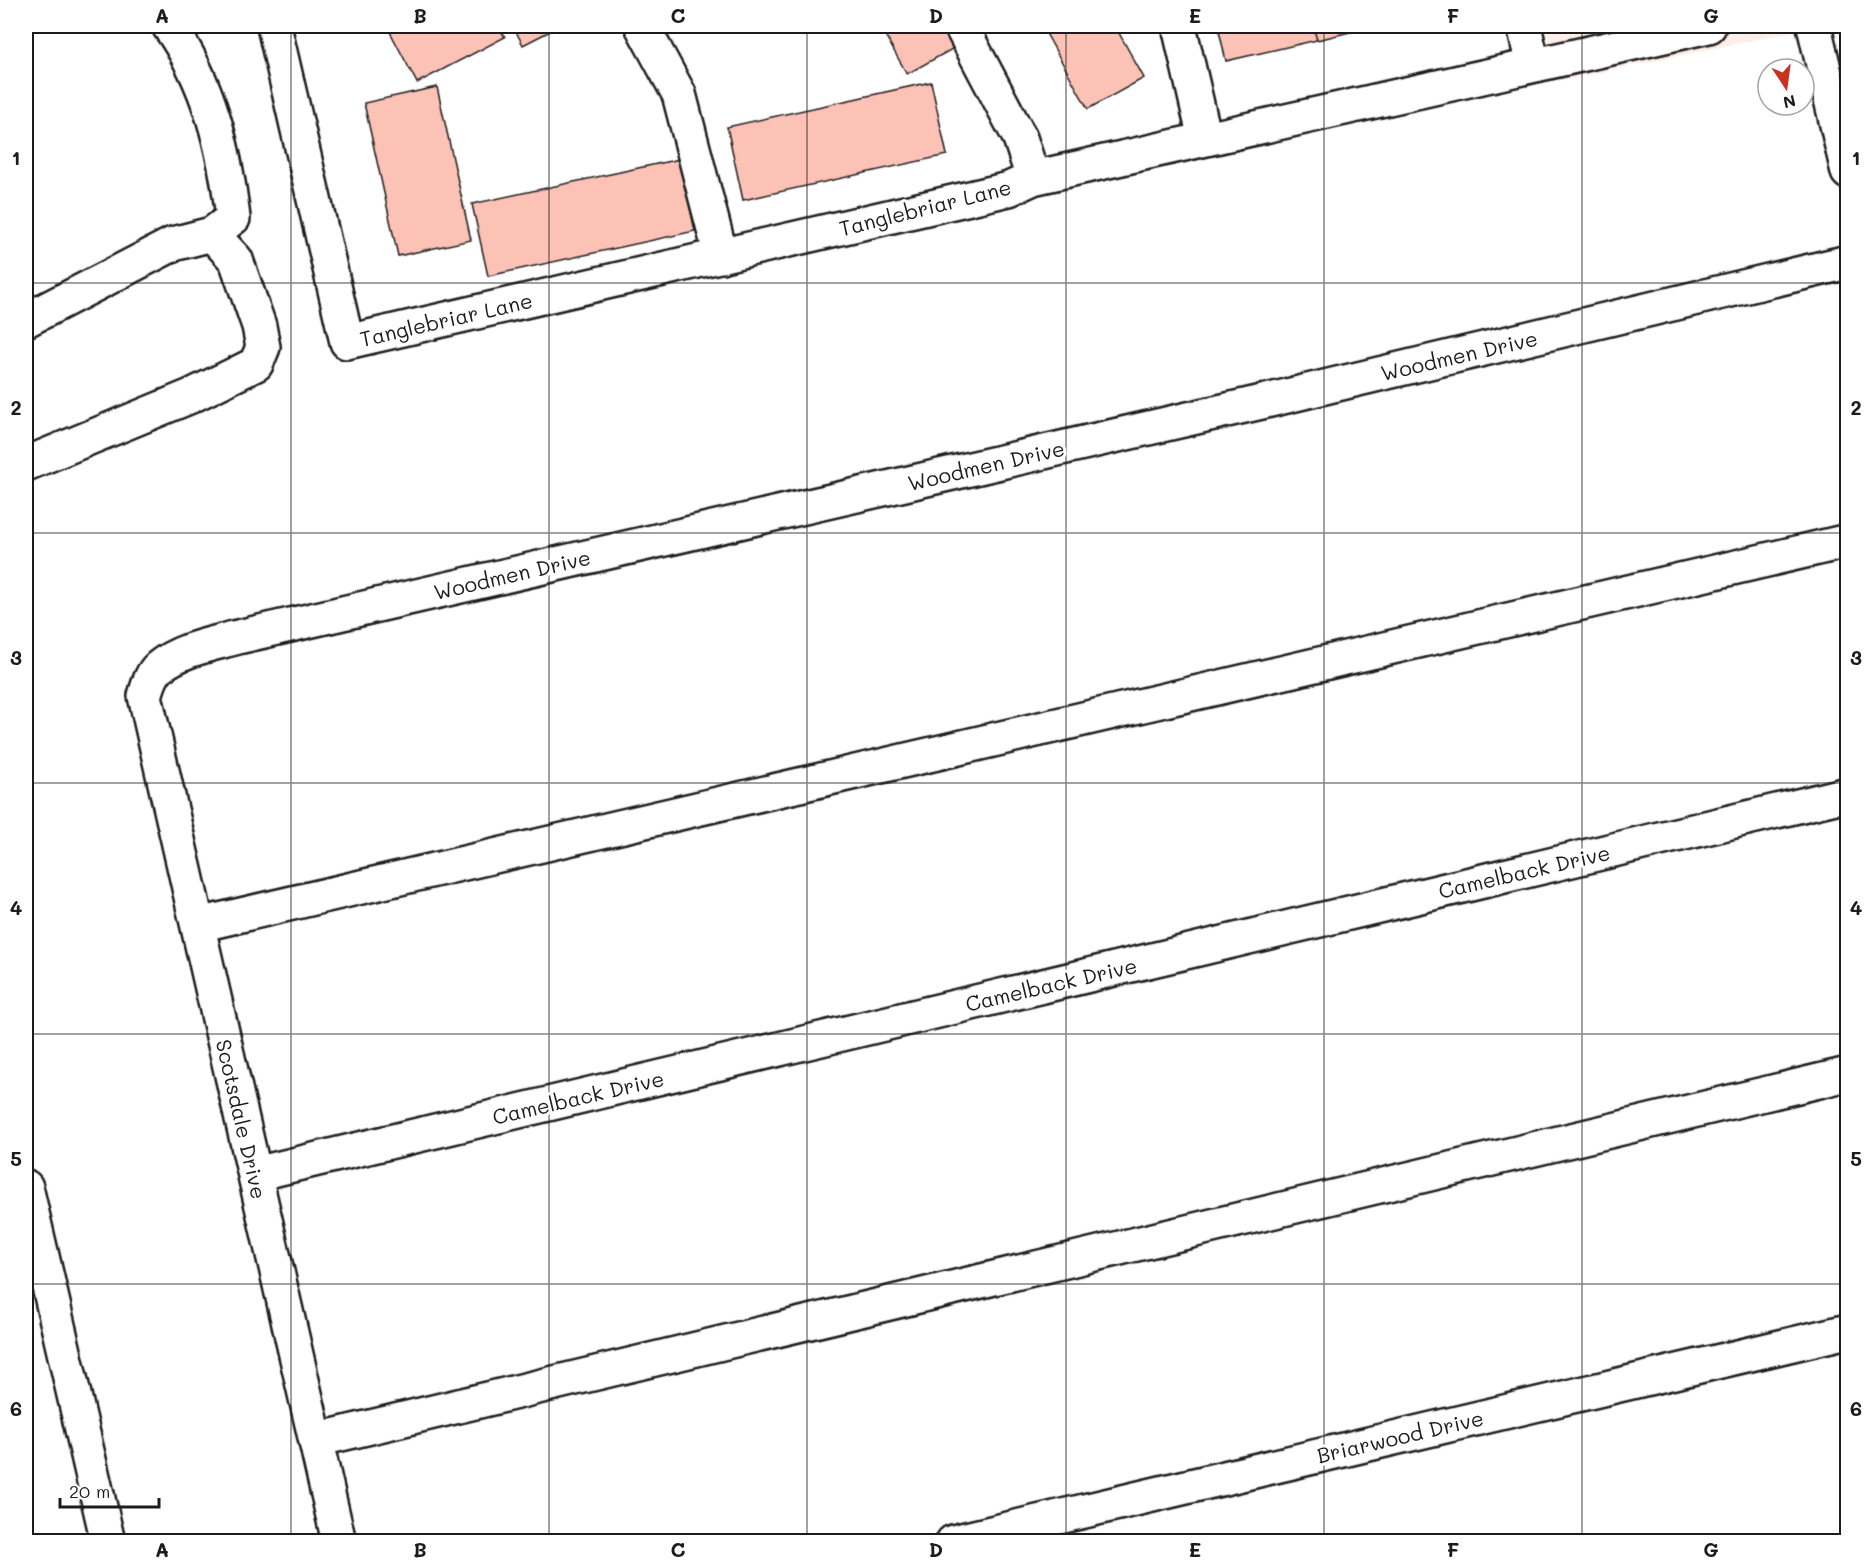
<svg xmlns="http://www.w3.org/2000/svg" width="1873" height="1567" font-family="Mali,sans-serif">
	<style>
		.built { fill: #feede9 }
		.building { fill: #fdc2b6; stroke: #1c1c1c; stroke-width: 1.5 }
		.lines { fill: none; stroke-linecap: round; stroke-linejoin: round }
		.minor-casing { stroke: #1c1c1c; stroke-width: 38 }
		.minor { stroke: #fff; stroke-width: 33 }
		.grid { fill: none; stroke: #1c1c1c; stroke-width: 1.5; stroke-opacity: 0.55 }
		.labels { text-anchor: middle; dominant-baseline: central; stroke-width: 6; stroke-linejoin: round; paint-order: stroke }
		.street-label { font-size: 21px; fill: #1c1c1c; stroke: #fff }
		.neatline { fill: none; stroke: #1c1c1c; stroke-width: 2 }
		.grid-label { font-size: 20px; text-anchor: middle; font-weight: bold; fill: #1c1c1c }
	</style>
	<rect width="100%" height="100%" fill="#fff"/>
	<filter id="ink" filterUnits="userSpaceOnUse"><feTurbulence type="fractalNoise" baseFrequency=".0167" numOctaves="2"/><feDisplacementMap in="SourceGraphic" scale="12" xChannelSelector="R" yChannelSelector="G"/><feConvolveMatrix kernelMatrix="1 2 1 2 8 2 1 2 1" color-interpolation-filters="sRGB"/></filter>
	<g filter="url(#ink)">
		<!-- built -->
		<path class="built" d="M1545 26H1819L1558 81Z"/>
		<!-- building -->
		<path class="building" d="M387 26H498L505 37 417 83Z
			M513 26H560L523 45Z
			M880 26H942L954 48 907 74Z
			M1042 26H1115L1144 78 1088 109Z
			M1218 26H1313L1317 40 1226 61Z
			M1313 26H1371V27L1317 40Z
			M1403 26H1436L1405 33Z
			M931 82 947 155 743 200 727 127Z
			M437 87 471 240 398 256 364 103Z
			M680 159 695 231 488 276 472 204Z"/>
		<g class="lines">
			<defs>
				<path id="minor" d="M169 26C209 82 225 149 233 218L212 234
					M274 26 347 342 1009 189 1033 178 1709 26
					M642 26 679 94 721 256
					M961 26 1020 138 1033 178
					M1179 26 1205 139
					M1524 26 1533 65
					M1814 26 1848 172
					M26 320 173 244 212 234 236 260 259 326 263 347 256 364 191 396 26 464
					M198 925 1848 541
					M255 1174 1848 794
					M26 1187 108 1542
					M316 1440 1848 1074
					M339 1542 145 696C148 686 151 674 159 667 181 649 213 644 238 637L1262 402 1848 262
					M953 1542 1848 1331"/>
			</defs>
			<!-- minor casing -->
			<use href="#minor" class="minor-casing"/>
			<!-- minor -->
			<use href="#minor" class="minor"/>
		</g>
	</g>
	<!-- grid -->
	<path class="grid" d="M291 26V1542M549 26V1542M807 26V1542M1066 26V1542M1324 26V1542M1582 26V1542M26 283H1848M26 533H1848M26 783H1848M26 1034H1848M26 1284H1848"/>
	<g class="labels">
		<!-- street labels -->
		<g class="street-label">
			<text transform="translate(925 207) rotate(-14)">Tanglebriar Lane</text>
			<text transform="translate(446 319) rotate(-13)">Tanglebriar Lane</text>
			<text transform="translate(1459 355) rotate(-13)">Woodmen Drive</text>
			<text transform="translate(986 465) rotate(-13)">Woodmen Drive</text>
			<text transform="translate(512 574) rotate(-13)">Woodmen Drive</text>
			<text transform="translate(1524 871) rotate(-13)">Camelback Drive</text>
			<text transform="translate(1051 984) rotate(-13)">Camelback Drive</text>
			<text transform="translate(578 1097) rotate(-13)">Camelback Drive</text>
			<text transform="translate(242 1119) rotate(77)">Scotsdale Drive</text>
			<text transform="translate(1400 1436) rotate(-13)">Briarwood Drive</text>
		</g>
	</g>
	<!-- margin -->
	<rect width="1873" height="1567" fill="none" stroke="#fff" stroke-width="66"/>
	<!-- north arrow -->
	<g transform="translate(1786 87) rotate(167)"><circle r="28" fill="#ffffff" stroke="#a4a4a4" stroke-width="1.5"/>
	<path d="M0-4.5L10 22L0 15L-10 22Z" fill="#c8321e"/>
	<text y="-9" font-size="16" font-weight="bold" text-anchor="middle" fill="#1c1c1c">N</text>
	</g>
	<!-- scale -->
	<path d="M60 1498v9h99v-9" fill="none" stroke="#1c1c1c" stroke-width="3"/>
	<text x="69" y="1498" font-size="18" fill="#1c1c1c" stroke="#ffffff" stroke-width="4.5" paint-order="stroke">20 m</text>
	<rect x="33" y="33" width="1807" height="1501" class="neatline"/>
	<g class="grid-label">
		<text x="162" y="23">A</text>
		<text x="420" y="23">B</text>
		<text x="678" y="23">C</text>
		<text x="936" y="23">D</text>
		<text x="1195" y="23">E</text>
		<text x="1453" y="23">F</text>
		<text x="1711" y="23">G</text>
		<text x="16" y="165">1</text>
		<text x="1856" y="165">1</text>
		<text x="16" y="415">2</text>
		<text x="1856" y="415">2</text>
		<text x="16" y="665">3</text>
		<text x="1856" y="665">3</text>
		<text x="16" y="915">4</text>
		<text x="1856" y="915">4</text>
		<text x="16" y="1166">5</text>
		<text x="1856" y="1166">5</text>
		<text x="16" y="1416">6</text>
		<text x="1856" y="1416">6</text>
		<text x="162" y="1557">A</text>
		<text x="420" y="1557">B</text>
		<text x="678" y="1557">C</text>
		<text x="936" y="1557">D</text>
		<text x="1195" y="1557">E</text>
		<text x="1453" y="1557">F</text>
		<text x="1711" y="1557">G</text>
	</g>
</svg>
